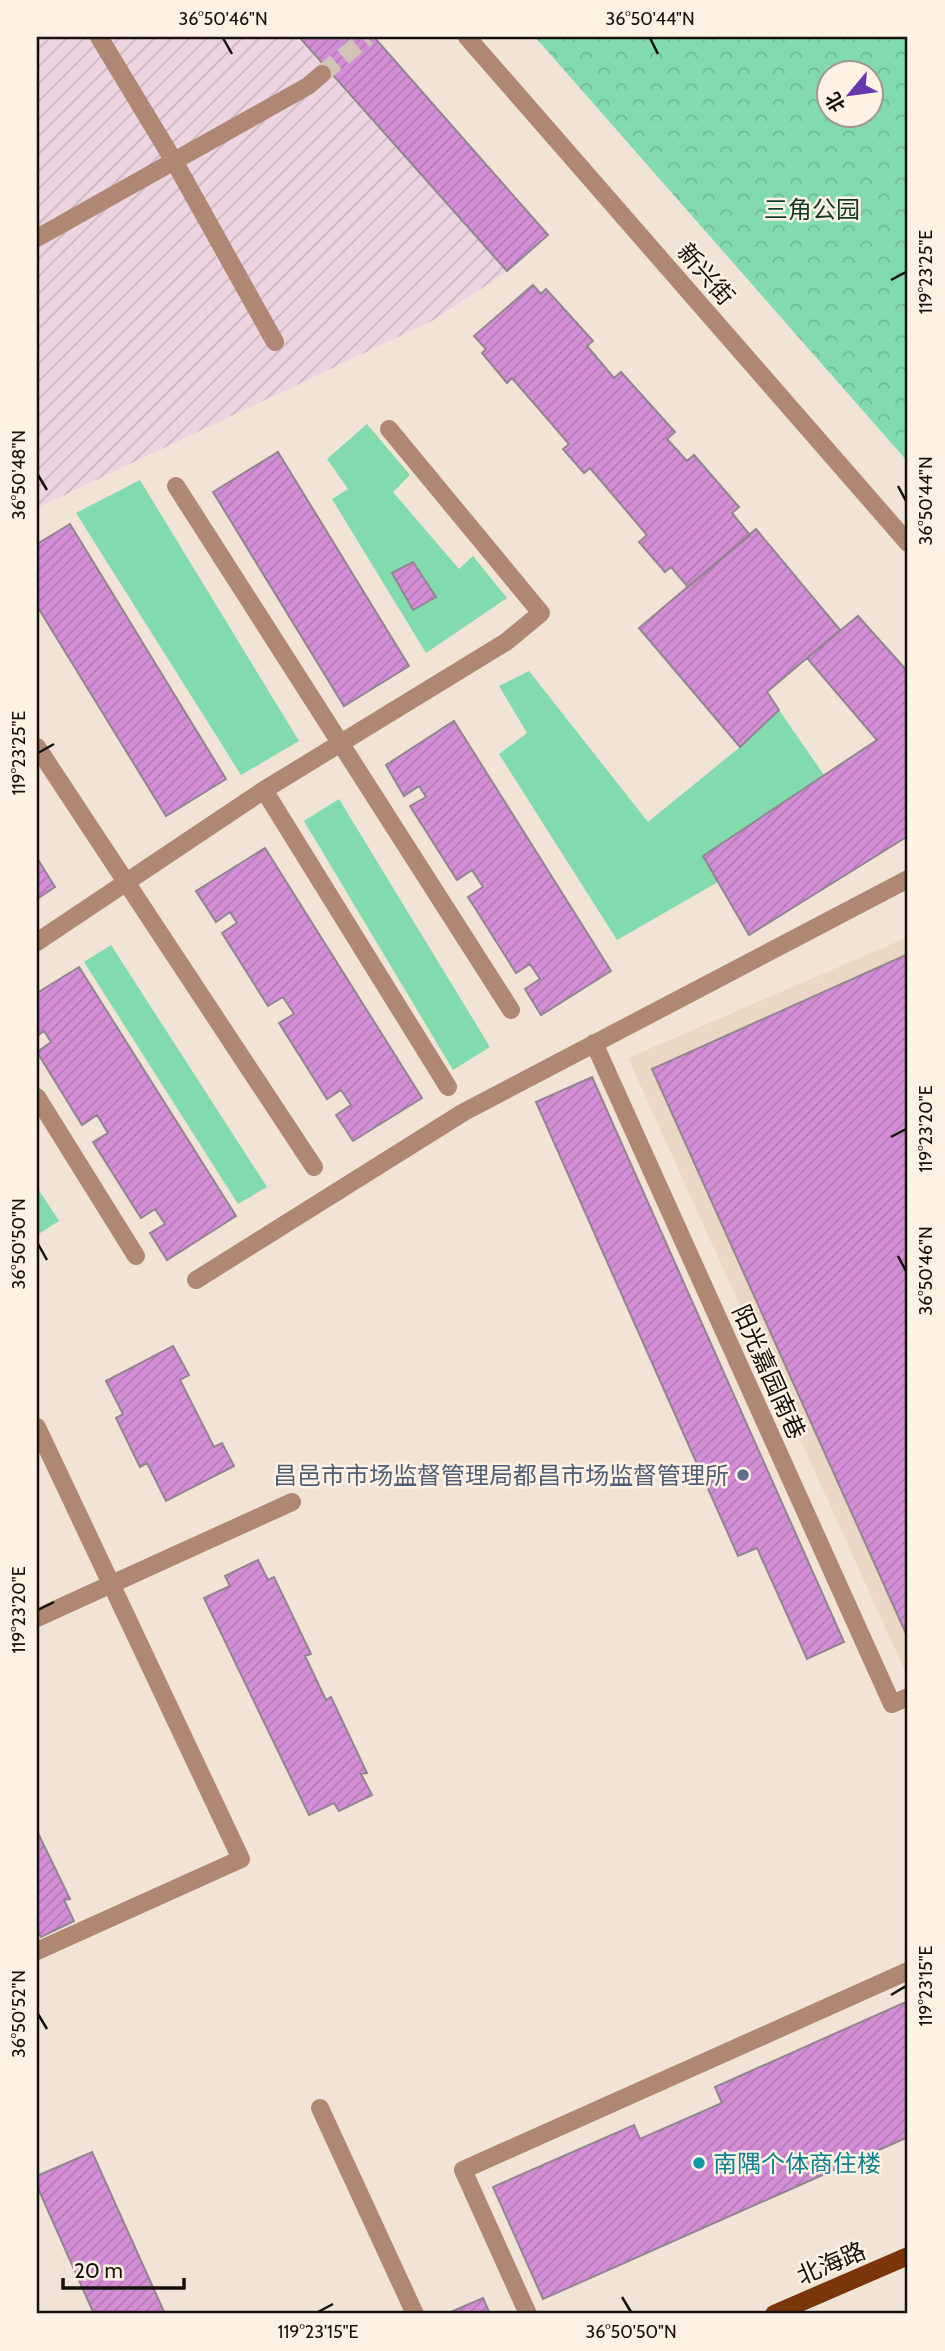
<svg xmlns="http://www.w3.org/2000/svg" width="945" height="2351" font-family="Cabin,'Noto Sans SC',sans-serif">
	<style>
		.built { fill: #ebd7c5 }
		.industrial { fill: url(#industrial-furrows) }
		.green { fill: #82dbac; fill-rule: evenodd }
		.park { fill: url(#park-crowns); fill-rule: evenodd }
		.building { fill: url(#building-hatch); stroke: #918591; stroke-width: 2 }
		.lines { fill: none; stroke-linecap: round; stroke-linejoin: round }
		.minor-tunnel { stroke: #d0c4b9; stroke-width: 18; stroke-dasharray: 18 9; stroke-linecap: butt }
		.minor { stroke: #af8773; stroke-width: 18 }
		.major { stroke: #7a3609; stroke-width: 18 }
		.ticks { fill: none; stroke: #15110c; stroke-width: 2.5 }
		.service-dot { fill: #5c6f8a; stroke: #fff1e4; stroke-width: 2.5 }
		.culture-dot { fill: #0f9aa8; stroke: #fff1e4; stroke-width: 2.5 }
		.labels { text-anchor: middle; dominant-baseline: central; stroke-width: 5; stroke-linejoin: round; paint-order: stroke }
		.park-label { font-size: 24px; fill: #0e3c27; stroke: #fff1e4 }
		.street-label { font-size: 24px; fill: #15110c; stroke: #fff1e4 }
		.service-label { font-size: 24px; fill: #4e5e75; stroke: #fff1e4; text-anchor: end }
		.culture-label { font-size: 24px; fill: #0d838f; stroke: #fff1e4; text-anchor: start }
		.neatline { fill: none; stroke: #15110c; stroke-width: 2.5 }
		.ticks-label { font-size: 18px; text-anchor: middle; fill: #15110c }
	</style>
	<defs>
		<pattern id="industrial-furrows" width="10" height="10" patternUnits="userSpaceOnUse" patternTransform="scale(1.75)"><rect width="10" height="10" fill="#ecd5e1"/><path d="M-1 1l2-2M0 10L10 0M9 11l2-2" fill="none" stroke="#cab6c0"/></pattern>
		<pattern id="park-crowns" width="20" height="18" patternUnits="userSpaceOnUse" patternTransform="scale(1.75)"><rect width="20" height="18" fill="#82dbac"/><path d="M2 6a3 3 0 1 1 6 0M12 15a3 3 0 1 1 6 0" fill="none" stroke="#6fbb93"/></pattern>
		<pattern id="building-hatch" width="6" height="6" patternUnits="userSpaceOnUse" patternTransform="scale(1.75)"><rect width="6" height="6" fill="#d48ed6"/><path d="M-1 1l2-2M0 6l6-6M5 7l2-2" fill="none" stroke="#b579b6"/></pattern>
	</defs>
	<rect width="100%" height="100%" fill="#f1e4d7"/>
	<!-- built -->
	<path class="built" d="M908 937V1678L628 1058Z"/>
	<!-- industrial -->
	<path class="industrial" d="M37 37H296L507 271 436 319 37 508Z"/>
	<!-- green -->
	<path class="green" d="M367 424 410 475 393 492 459 569 473 556 507 598 426 653 332 499 348 489 327 459ZM414 562 436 597 413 610 393 574Z
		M140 480 299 741 241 775 76 513Z
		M529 671 648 822 740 747 779 710 824 775 703 856 718 882 617 940 499 754 527 733 499 686Z
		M339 799 490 1047 453 1070 304 821Z
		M111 945 267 1187 238 1204 84 962Z
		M37 1187 59 1221 37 1235Z"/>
	<!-- park -->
	<path class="park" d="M535 37H908V462ZM830 74H872V116H830Z"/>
	<!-- building -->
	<path class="building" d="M299 37H374L548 235 507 271Z
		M533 285 541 294 546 289 593 341 587 346 614 378 621 372 675 432 667 439 687 461 694 455 739 507 732 513 750 535 688 587 671 567 665 572 639 542 647 535 590 468 584 473 563 449 569 444 512 378 507 383 482 353 486 349 474 336Z
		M278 452 409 666 344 706 213 492Z
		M70 524 226 779 166 816 37 606V544Z
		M756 529 840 630 767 692 779 710 740 747 639 628Z
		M413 562 436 597 413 610 392 573Z
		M858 616 908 672V836L749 935 703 856 877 740 807 658Z
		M454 721 611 971 541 1015 525 989 540 979 530 964 516 973 468 897 483 887 472 870 457 880 410 806 426 797 419 786 404 796 386 765Z
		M265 848 422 1098 353 1141 336 1115 351 1105 341 1090 327 1099 279 1023 294 1014 283 997 268 1006 222 933 237 923 230 912 216 922 196 891Z
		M37 858 55 887 37 899Z
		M908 954V1638L652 1069Z
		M79 967 236 1216 167 1260 150 1233 165 1224 155 1209 141 1218 93 1142 108 1133 97 1115 82 1125 37 1052 51 1042 44 1031 37 1036V993Z
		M592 1077 844 1642 807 1659 757 1548 738 1556 536 1102Z
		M173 1346 189 1375 180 1380 214 1447 222 1443 234 1466 166 1501 147 1463 140 1467 116 1418 123 1414 106 1381Z
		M258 1560 268 1580 274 1577 311 1654 305 1656 326 1700 331 1697 367 1773 361 1774 372 1795 339 1811 334 1803 309 1815 204 1598 230 1586 225 1576Z
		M37 1831 70 1899 64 1900 74 1921 41 1937 37 1929Z
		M908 2001V2137L543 2299 493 2187 634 2125 640 2139 722 2103 715 2087Z
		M92 2152 165 2314H94L37 2186V2176Z
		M483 2298 490 2314H446Z"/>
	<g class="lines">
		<!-- minor-tunnel -->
		<path class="minor-tunnel" d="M322 74 367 37"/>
		<!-- minor -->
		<path class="minor" d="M99 37 174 161 275 342
			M467 37 908 543
			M37 238 308 86 322 74
			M176 486 511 1010
			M37 747 314 1167
			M264 790 448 1087
			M37 942 264 790 506 642 541 613 389 429
			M594 1043 892 1704 908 1697
			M37 1097 136 1256
			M196 1280 464 1112 908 879
			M37 1427 241 1859 37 1951
			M37 1618 292 1502
			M320 2108 415 2314
			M528 2314 463 2170 908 1971"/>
		<!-- major -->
		<path class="major" d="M774 2314 908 2256"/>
	</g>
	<!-- ticks -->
	<path class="ticks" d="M223 38 232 54M650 38 658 54M891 280 906 272M38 475 47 490M898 486 906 501M38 753 54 744M891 1137 906 1129M38 1244 47 1260M898 1256 906 1271M38 1610 54 1602M891 1995 906 1986M38 2014 47 2029M622 2297 631 2312M318 2312 333 2304"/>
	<!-- markers -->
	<circle class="service-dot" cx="743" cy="1475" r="7"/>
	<circle class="culture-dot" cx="699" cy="2163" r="7"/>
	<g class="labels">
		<!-- park labels -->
		<g class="park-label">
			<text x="812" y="209">三角公园</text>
		</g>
		<!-- street labels -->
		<g class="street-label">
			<text transform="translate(706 274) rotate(49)">新兴街</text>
			<text transform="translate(769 1372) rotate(66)">阳光嘉园南巷</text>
			<text transform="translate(831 2263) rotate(-23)">北海路</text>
		</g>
		<!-- service labels -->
		<g class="service-label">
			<text x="729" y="1475">昌邑市市场监督管理局都昌市场监督管理所</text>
		</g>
		<!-- culture labels -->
		<g class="culture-label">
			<text x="713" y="2163">南隅个体商住楼</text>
		</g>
	</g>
	<!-- border -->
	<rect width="945" height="2351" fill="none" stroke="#fff1e4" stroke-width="77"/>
	<!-- north arrow -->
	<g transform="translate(850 94) rotate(241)"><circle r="33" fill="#fff1e4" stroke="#a1978e" stroke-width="2"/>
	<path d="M0-5L12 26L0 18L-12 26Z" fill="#6637ae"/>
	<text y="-10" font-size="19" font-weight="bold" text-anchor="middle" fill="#15110c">北</text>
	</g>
	<!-- scale -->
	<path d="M63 2278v10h121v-10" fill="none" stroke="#15110c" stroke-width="3.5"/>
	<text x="74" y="2278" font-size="21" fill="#15110c" stroke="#fff1e4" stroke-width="5" paint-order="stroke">20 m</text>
	<rect x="38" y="38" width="868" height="2274" class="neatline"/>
	<g class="ticks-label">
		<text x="223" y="25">36°50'46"N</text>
		<text x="650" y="25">36°50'44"N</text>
		<text transform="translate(926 272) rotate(-90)" y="6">119°23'25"E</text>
		<text transform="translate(19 475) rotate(-90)" y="6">36°50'48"N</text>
		<text transform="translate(926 501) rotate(-90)" y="6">36°50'44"N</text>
		<text transform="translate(19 753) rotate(-90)" y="6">119°23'25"E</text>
		<text transform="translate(926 1129) rotate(-90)" y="6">119°23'20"E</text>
		<text transform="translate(19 1244) rotate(-90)" y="6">36°50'50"N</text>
		<text transform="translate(926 1271) rotate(-90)" y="6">36°50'46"N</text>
		<text transform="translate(19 1610) rotate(-90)" y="6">119°23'20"E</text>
		<text transform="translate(926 1986) rotate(-90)" y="6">119°23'15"E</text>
		<text transform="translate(19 2014) rotate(-90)" y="6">36°50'52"N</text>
		<text x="318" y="2338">119°23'15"E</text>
		<text x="631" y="2338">36°50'50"N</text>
	</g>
</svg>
